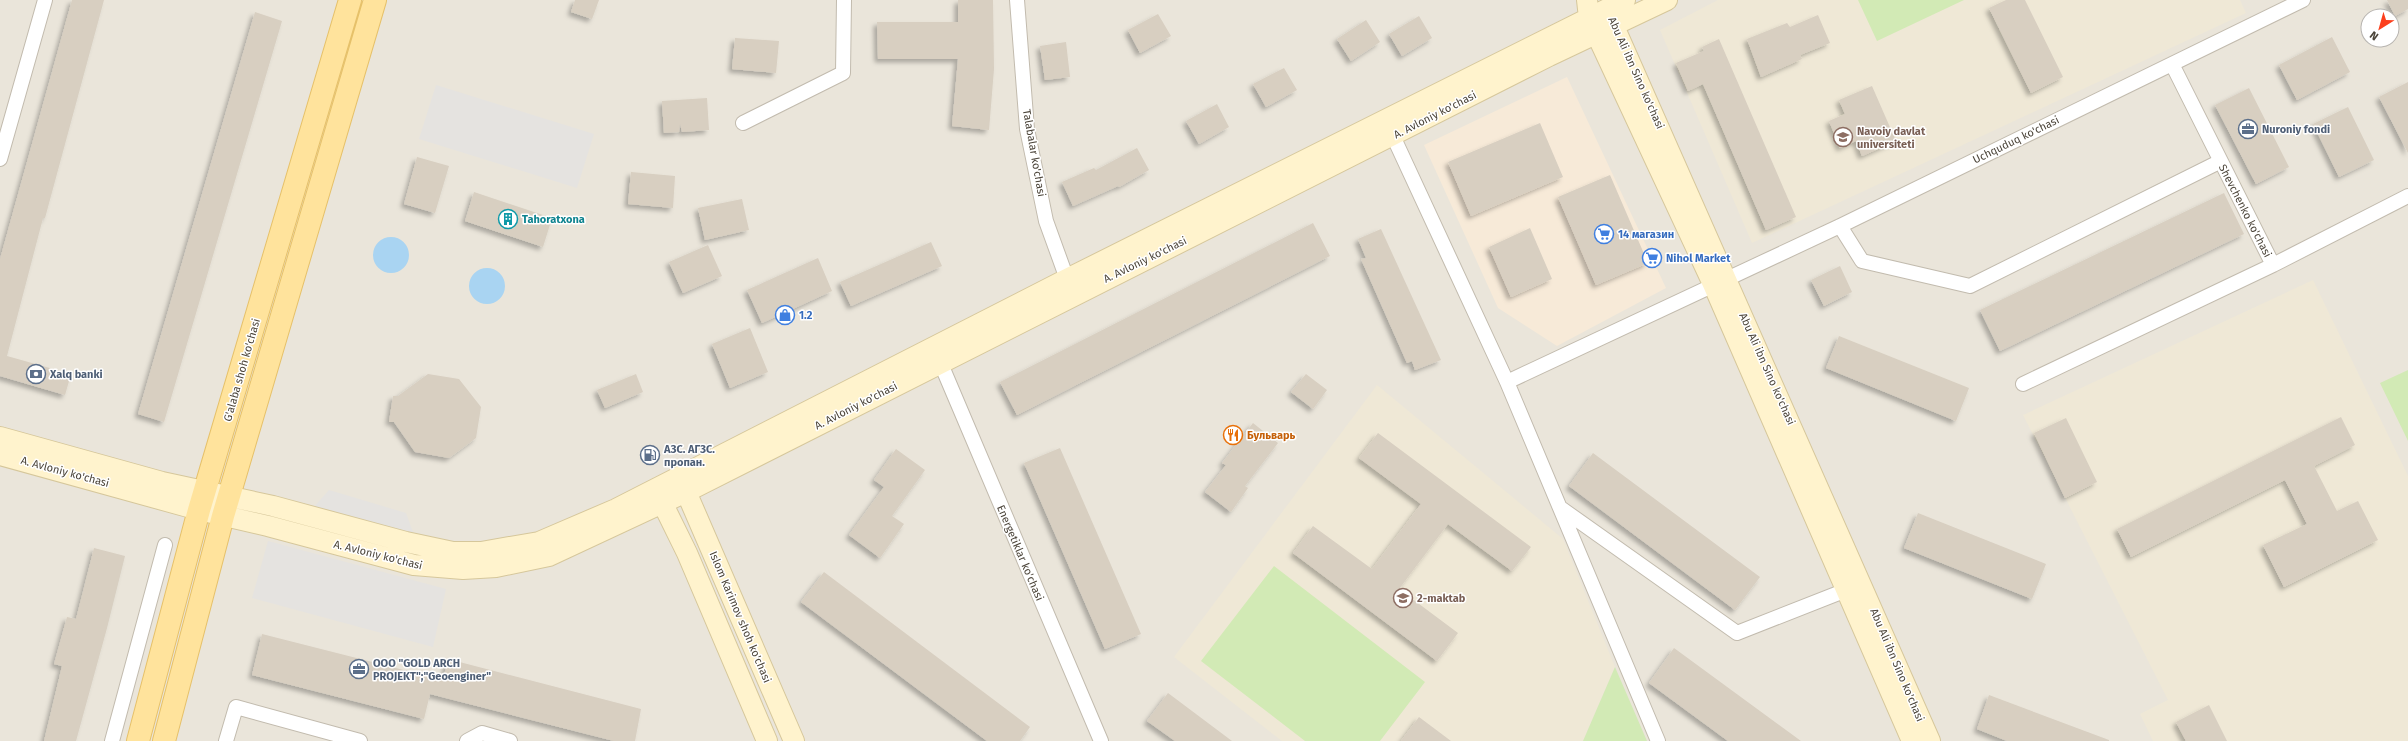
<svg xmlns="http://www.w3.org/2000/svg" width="2408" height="741" font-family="'Fira Sans',sans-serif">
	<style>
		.residential { fill: #eae5da; fill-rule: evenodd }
		.commercial { fill: #f7ead8 }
		.education { fill: #efe8d6 }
		.green { fill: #d2eab5 }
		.parking { fill: #e5e3e0 }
		.water { fill: #a9d4f2 }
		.building { fill: #d8cfc1; filter: url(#shadow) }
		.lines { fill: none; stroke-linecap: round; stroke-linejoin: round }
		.street-casing { stroke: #c2bbae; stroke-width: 16 }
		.secondary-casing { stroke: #d6c79b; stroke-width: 22 }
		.primary-casing { stroke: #e6c16a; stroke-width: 24 }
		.street { stroke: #fff; stroke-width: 14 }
		.secondary { stroke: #fff3cd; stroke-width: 20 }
		.primary { stroke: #ffe39c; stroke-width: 22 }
		.labels { text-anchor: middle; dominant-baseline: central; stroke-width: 3; stroke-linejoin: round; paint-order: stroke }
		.street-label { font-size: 11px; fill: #4b4439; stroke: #fff }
		.service-label { font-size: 11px; font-weight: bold; fill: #4e5e75; stroke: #fff; text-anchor: start }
		.education-label { font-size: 11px; font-weight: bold; fill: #785e54; stroke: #fff; text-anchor: start }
		.culture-label { font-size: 11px; font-weight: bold; fill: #0d838f; stroke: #fff; text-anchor: start }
		.shop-label { font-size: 11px; font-weight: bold; fill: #366cbe; stroke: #fff; text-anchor: start }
		.food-label { font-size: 11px; font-weight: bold; fill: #c56008; stroke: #fff; text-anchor: start }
	</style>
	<defs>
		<filter id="shadow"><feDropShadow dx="-3.5" dy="3.5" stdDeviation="2" flood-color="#0004"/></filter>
	</defs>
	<rect width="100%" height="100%" fill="#f6f3ec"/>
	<!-- residential -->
	<path class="residential" d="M0 0H2408V741H153L156 730 152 741H0ZM2368 16H2392V40H2368Z"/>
	<!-- commercial -->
	<path class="commercial" d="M1567 77 1666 288 1557 346 1498 308 1424 145Z"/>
	<!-- education -->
	<path class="education" d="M1718 0H2240L2246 13 1752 243 1660 30Z
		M2313 280 2408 476V741H2153L2140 714 2168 700 2023 415Z
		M1377 385 1563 539 1615 667 1583 741H1282L1174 657Z"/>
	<!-- green -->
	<path class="green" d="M1858 0H1964L1877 41Z
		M2408 370V441L2380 383Z
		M1274 566 1425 682 1380 741H1305L1201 661Z
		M1615 667 1647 741H1583Z"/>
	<!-- parking -->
	<path class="parking" d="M436 85 594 134 577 188 419 139Z
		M329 490 406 513 414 535 313 508Z
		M268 541 446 589 433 647 252 598Z"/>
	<!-- water -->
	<path class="water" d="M373 255a18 18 0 1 1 36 0a18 18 0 1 1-36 0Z
		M469 286a18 18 0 1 1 36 0a18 18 0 1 1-36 0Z"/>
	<!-- building -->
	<path class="building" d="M72 0H104L45 218H43L7 356 71 374 65 395 0 376V259Z
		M575 0H599L592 19 571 12Z
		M958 0H993L994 69 989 130 952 126 958 59H878L877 22H958Z
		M2006 0H2025L2063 77 2031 93 1989 8Z
		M2387 0H2408V9L2395 16Z
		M255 12 282 21 164 422 138 414Z
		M1158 14 1171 36 1140 53 1128 30Z
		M1818 15 1830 43 1800 55 1802 59 1761 77 1747 39 1787 23 1790 27Z
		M1419 16 1432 38 1402 56 1389 34Z
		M1366 20 1380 42 1351 61 1337 39Z
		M2332 37 2350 72 2297 100 2279 65Z
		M735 38 779 41 776 73 732 69Z
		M1719 39 1796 217 1766 230 1703 84 1688 91 1676 63 1704 51 1702 47Z
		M1066 42 1070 77 1045 80 1040 46Z
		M1284 68 1297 90 1266 107 1253 84Z
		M2408 82V153L2379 97Z
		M1872 86 1896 141 1862 156 1856 141 1840 148 1829 121 1845 114 1839 100Z
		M2249 88 2289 167 2256 184 2215 105Z
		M707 98 709 130 682 132 680 124 679 132 664 133 662 101Z
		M1217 104 1229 127 1199 144 1186 121Z
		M2348 107 2374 160 2339 177 2313 124Z
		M1540 123 1563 177 1471 216 1448 162Z
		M1137 148 1149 170 1119 187 1118 186 1073 206 1062 182 1094 168 1096 170Z
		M417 157 449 166 435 213 404 204Z
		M631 172 675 176 673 208 628 204Z
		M1610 175 1648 263 1596 285 1558 197Z
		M474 192 552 218 543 247 465 221Z
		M2224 193 2244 234 2000 351 1980 310Z
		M742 199 749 230 705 240 698 208Z
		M1313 223 1330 256 1017 415 1000 382Z
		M1530 228 1552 279 1511 297 1489 247Z
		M1381 229 1441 360 1415 370 1412 361 1407 363 1361 259 1366 258 1358 239Z
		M931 242 942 266 851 306 840 282Z
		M708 245 722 276 683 293 669 262Z
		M818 258 832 291 762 323 747 290Z
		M1840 266 1852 292 1824 306 1811 280Z
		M750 328 768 372 730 388 712 344Z
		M1839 336 1969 388 1956 421 1826 368Z
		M428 374 459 379 481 407 476 438 449 458 415 452 394 422H389L393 396H398Z
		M636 374 643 392 605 408 597 390Z
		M1306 374 1327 390 1313 409 1291 392Z
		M2341 417 2355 445 2314 466 2337 511 2358 501 2378 540 2284 587 2263 545 2307 524 2285 480 2131 557 2117 529Z
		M2066 418 2097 482 2065 498 2034 433Z
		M1253 423 1278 443 1245 486 1248 488 1231 512 1205 492 1226 465 1222 463Z
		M1378 433 1531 547 1512 571 1448 524 1399 589 1458 633 1437 661 1293 553 1313 526 1372 569 1421 504 1359 458Z
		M1060 448 1141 634 1105 649 1024 463Z
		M896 449 925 470 892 516 904 524 880 558 849 535 884 487 874 480Z
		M1593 453 1760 577 1735 610 1569 486Z
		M1918 513 2046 564 2032 599 1904 548Z
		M94 548 125 556 107 628 76 741H44L62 666 54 664 67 617 76 619Z
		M824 572 1030 727 1020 741H987L801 602Z
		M262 634 443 680 448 659 641 709 635 741H614L430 694 424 719 252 675Z
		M1674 648 1801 741H1728L1649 683Z
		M1168 693 1232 741H1175L1147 721Z
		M1989 695 2109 740V741H2007L1977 729Z
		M2209 705 2227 741H2186L2176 722Z
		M1419 717 1451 741H1401Z"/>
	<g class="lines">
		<defs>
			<path id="street" d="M1017 0 1027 129 1046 221 1067 279
				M2172 64 2273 265 2408 196
				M743 123 843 73 844 0
				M1393 136 1507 382 1658 741
				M0 159 45 0
				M1840 226 1862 261 1970 286 2219 162
				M941 364 1101 741
				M1507 382 1840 226 2303 0
				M2023 384 2273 265
				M1562 509 1737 633 1854 587
				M112 741 165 545
				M226 741 236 707 360 741
				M467 741 482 733 510 741"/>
			<path id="secondary" d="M1587 0 1589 18 1713 284 1912 741
				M1609 15 1930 741
				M0 437 162 482 273 506 406 542 453 552H481L539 542 616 509 1067 279 1625 0
				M0 455 199 510 268 526 414 565 463 569 496 567 549 556 686 492 1549 56 1667 0
				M681 480 794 741
				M657 492 687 553 767 741"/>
			<path id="primary" d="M138 741 199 510 350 0
				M164 741 223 516 375 0"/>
		</defs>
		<!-- street casing -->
		<use href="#street" class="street-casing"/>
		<!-- secondary casing -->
		<use href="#secondary" class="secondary-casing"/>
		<!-- primary casing -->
		<use href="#primary" class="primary-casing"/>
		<!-- street -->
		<use href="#street" class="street"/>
		<!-- secondary -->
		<use href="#secondary" class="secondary"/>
		<!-- primary -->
		<use href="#primary" class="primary"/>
	</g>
	<!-- icons -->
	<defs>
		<symbol id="office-ring" viewBox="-11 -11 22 22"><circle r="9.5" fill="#fff" stroke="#5c6f8a" stroke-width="1.5"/><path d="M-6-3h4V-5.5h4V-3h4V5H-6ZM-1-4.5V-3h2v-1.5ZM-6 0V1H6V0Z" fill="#5c6f8a"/></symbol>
		<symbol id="university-ring" viewBox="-11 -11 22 22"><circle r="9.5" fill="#fff" stroke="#8d6e63" stroke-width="1.5"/><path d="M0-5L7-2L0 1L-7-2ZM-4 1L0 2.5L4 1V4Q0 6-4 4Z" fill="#8d6e63"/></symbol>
		<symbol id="building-ring" viewBox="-11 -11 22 22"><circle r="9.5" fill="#fff" stroke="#0f9aa8" stroke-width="1.5"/><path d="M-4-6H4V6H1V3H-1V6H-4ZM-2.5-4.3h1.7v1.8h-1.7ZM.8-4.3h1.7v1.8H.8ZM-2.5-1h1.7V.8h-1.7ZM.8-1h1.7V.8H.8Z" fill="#0f9aa8"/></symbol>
		<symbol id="supermarket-ring" viewBox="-11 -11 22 22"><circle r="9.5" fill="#fff" stroke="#3f7fe0" stroke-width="1.5"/><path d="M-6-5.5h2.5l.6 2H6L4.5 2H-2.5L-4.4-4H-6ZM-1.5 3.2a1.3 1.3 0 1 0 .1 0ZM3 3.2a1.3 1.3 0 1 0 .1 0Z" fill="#3f7fe0"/></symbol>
		<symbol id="shop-ring" viewBox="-11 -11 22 22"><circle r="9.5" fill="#fff" stroke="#3f7fe0" stroke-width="1.5"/><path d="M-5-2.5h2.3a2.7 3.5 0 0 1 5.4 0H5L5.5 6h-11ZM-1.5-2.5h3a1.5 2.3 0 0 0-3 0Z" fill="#3f7fe0"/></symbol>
		<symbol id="bank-ring" viewBox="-11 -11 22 22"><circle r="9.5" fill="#fff" stroke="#5c6f8a" stroke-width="1.5"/><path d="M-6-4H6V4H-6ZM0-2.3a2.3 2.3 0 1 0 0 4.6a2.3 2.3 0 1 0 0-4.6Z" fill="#5c6f8a"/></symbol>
		<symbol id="restaurant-ring" viewBox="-11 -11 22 22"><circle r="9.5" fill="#fff" stroke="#e8710a" stroke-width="1.5"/><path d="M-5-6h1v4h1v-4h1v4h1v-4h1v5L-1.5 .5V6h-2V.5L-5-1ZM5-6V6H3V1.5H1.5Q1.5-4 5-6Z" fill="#e8710a"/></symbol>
		<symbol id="fuel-ring" viewBox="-11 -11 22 22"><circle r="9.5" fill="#fff" stroke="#5c6f8a" stroke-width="1.5"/><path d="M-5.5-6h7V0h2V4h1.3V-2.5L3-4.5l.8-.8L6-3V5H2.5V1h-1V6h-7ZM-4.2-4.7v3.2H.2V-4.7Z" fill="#5c6f8a"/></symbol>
		<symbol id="school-ring" viewBox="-11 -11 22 22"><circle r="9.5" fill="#fff" stroke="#8d6e63" stroke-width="1.5"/><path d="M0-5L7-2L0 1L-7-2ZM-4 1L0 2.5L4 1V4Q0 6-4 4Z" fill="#8d6e63"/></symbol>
	</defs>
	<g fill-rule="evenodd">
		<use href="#office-ring" x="2237" y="118" width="22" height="22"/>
		<use href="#university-ring" x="1832" y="126" width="22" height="22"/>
		<use href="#building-ring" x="497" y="208" width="22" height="22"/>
		<use href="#supermarket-ring" x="1593" y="223" width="22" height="22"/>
		<use href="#supermarket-ring" x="1641" y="247" width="22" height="22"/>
		<use href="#shop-ring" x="774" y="304" width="22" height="22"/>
		<use href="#bank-ring" x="25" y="363" width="22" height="22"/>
		<use href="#restaurant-ring" x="1222" y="424" width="22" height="22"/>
		<use href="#fuel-ring" x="639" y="444" width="22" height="22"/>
		<use href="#school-ring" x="1392" y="587" width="22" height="22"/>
		<use href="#office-ring" x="348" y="658" width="22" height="22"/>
	</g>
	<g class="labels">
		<!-- street labels -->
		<g class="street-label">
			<text transform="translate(1636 73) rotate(66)">Abu Ali ibn Sino ko'chasi</text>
			<text transform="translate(1435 115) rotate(-27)">A. Avloniy ko'chasi</text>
			<text transform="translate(2016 140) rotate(-26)">Uchquduq ko'chasi</text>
			<text transform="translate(1034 153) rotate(80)">Talabalar ko'chasi</text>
			<text transform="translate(2245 211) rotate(63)">Shevchenko ko'chasi</text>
			<text transform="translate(1145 260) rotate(-26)">A. Avloniy ko'chasi</text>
			<text transform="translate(1767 369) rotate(66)">Abu Ali ibn Sino ko'chasi</text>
			<text transform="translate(242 370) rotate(-74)">G'alaba shoh ko'chasi</text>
			<text transform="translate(856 406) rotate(-27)">A. Avloniy ko'chasi</text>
			<text transform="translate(65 472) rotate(15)">A. Avloniy ko'chasi</text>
			<text transform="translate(1020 553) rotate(67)">Energetiklar ko'chasi</text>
			<text transform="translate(378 555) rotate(14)">A. Avloniy ko'chasi</text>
			<text transform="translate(740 617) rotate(67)">Islom Karimov shoh ko'chasi</text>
			<text transform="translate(1897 665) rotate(67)">Abu Ali ibn Sino ko'chasi</text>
		</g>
		<!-- service labels -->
		<g class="service-label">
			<text x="2262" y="129">Nuroniy fondi</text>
			<text x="50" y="374">Xalq banki</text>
			<text x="664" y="449">АЗС. АГЗС.<tspan x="664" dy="13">пропан.</tspan></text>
			<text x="373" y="663">ООО "GOLD ARCH<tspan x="373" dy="13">PROJEKT";"Geoenginer"</tspan></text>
		</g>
		<!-- education labels -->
		<g class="education-label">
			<text x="1857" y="131">Navoiy davlat<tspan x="1857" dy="13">universiteti</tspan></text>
			<text x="1417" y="598">2-maktab</text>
		</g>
		<!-- culture labels -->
		<g class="culture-label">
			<text x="522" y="219">Tahoratxona</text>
		</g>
		<!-- shop labels -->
		<g class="shop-label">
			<text x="1618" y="234">14 магазин</text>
			<text x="1666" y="258">Nihol Market</text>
			<text x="799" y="315">1.2</text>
		</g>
		<!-- food labels -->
		<g class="food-label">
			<text x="1247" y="435">Бульварь</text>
		</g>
	</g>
	<!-- north arrow -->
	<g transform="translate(2380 28) rotate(217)"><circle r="19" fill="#ffffff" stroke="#b7b4b0"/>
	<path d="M0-3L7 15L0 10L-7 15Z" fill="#fc3f1d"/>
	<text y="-6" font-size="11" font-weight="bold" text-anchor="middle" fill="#4b4439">N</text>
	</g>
</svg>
